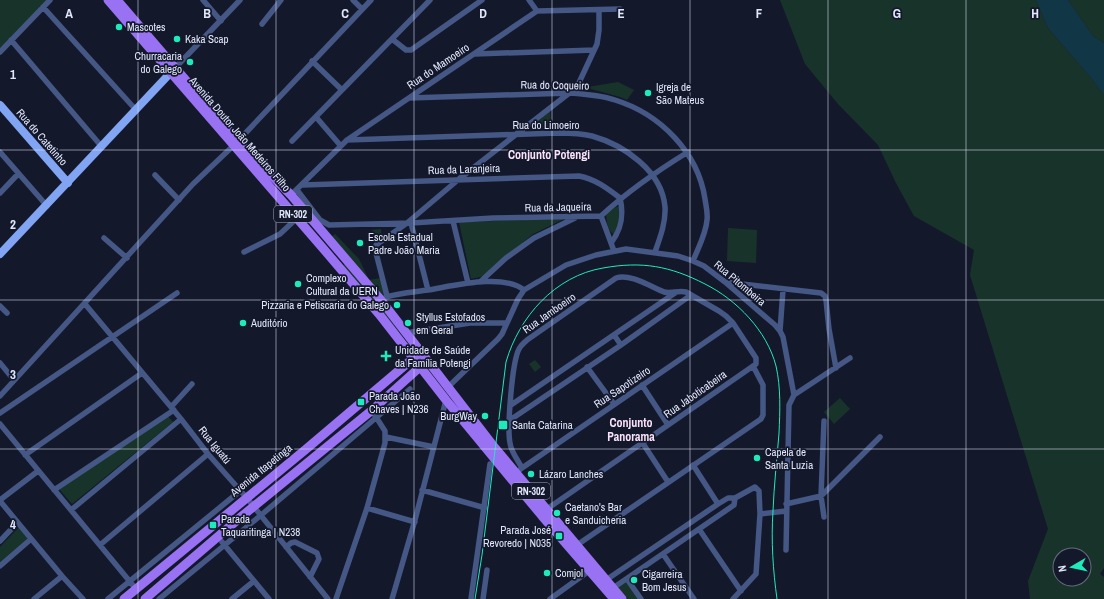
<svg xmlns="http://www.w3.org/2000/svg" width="1104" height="599" font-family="'Archivo Narrow',sans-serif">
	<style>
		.green { fill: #18342a; fill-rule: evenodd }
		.water { fill: #113747 }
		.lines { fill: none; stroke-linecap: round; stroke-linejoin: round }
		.minor { stroke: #445785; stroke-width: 5.5 }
		.secondary { stroke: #81a4f3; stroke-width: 8 }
		.primary { stroke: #9872f2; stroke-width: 9 }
		.tram { stroke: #1feabb; stroke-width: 1 }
		.grid { fill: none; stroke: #e1e7fc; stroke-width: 1; stroke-opacity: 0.55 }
		.poi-dot { fill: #1feabb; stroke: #14182b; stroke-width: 1.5 }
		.labels { text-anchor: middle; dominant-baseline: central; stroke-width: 3.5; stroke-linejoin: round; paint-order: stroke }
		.shield { fill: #14182b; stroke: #a4a9bd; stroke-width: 1 }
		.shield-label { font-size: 10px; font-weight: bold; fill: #e1e7fc }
		.poi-label { font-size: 11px; fill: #e1e7fc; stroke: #14182b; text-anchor: start }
		.street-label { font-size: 11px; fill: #e1e7fc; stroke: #14182b }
		.neighbourhood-label { font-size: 12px; font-weight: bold; fill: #fce3fc; stroke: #14182b }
		.grid-label { font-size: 13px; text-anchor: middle; font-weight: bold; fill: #e1e7fc; stroke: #14182b; stroke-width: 3.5; stroke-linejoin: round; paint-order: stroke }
	</style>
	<rect width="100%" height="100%" fill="#14182b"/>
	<!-- green -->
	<path class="green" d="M0 0H47L0 48Z
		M780 0H1036L1048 28 1092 79 1102 93H1104V568L1100 574 1104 577V599H1030L1028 581 1048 529 970 275 974 250 914 216 896 183 878 145 838 104 805 64ZM1060 555H1084V579H1060Z
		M1068 0H1104V43L1093 36Z
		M618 82 634 90 627 100 620 97 591 89 588 87Z
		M550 111 551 128 528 130Z
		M621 206 619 224 615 235C607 231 607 222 606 214L616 207Z
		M564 219 533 234 498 263 484 276 471 279 459 222Z
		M728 228 757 230 756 263 727 261Z
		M381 229V238H373L372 230Z
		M335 234 359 259 369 280 381 278 386 296 381 297 330 238Z
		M346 263 407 341 343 266Z
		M535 360 541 367 535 372 529 364Z
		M840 398 850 409 834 424 824 412Z
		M168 416 173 422 72 504 59 489Z
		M19 527 28 538 0 562V547Z
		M627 582 639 599H628L619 590V587Z"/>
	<!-- water -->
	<path class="water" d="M1036 0H1068L1093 36 1104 43V93H1102L1092 79 1048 28Z"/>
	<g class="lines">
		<!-- minor -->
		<path class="minor" d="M203 0 221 21
			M353 0 362 9
			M529 0 537 11
			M43 7 136 110
			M262 24 281 0
			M392 39 406 50H411L482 0
			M11 40 102 147
			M0 52 50 0
			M475 54 594 50
			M312 61 342 90
			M176 67 240 0
			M409 98 570 93C585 94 600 95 615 100 660 114 698 152 705 199 706 206 708 213 707 220 706 234 698 248 693 261
			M316 117 340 145
			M347 140 558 133C569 133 580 133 592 136 624 145 662 171 665 207 666 222 660 238 655 252
			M238 141 371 0
			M292 141 430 0
			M0 152 47 206
			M155 175 179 200
			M303 185 579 176C595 179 607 188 620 198 624 215 622 229 611 243
			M297 190 320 220 329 225 411 223 493 218 601 216C628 191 657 171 688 152
			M294 192 347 140 537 11 620 9
			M0 193 18 174
			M601 216 614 251
			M453 221 468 283
			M411 223 428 290
			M104 238 127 258
			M244 252 280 234 297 218
			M480 282 506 258 534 238 575 218
			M725 282 821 293 825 296 826 300 829 329 836 368
			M387 296 375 249 376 245 407 223 459 179 577 87 597 44 599 30V10
			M386 297C399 293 414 292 428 290 453 286 503 273 524 290
			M85 304 181 419 208 454 246 497 328 599
			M0 306 7 313
			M780 331 783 290
			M406 333 470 323H507
			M614 335 621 345
			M0 363 14 380
			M587 367 614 404
			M642 385 668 425
			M448 387 498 339 502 334 518 299 524 290 566 265 596 255 626 249 678 256 693 261 704 266 725 282 775 325 780 331 783 337 794 395 789 405 786 550
			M794 395 850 358
			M0 396 193 184 233 146
			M511 405 675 293
			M171 407 192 384
			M0 413 177 293
			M510 420 621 345 691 295
			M0 424 136 589
			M386 437 434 447
			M642 442 668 482
			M25 455 142 373
			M693 465 718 504
			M522 468 733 323
			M516 473 522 468C518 460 511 452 510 443 507 428 512 362 519 349 521 345 524 343 527 340L616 278C630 273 651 287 664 292 672 294 678 290 686 292L719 311 726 316 733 323 756 358V364L547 509
			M54 490 174 410
			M422 490 485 508
			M0 500 38 471
			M0 501 62 576 83 599
			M786 504 821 496 880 437
			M367 508 415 522
			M71 510 181 419
			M760 514 786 511
			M824 517 821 496 824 421
			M699 529 741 591
			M0 541 17 523
			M222 542 269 599
			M100 545 208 454
			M577 545 761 419 763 415V385L753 366
			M286 547 291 543 295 542 317 553 319 559 310 577
			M663 554 694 599
			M0 566 31 539
			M627 579 641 599
			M606 580 718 504 728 498H735L755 487 759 491 760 514 756 574 733 599
			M613 588 734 505 735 498
			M34 599 62 576
			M108 599 240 491
			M159 599 260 516 410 389
			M232 599 254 581
			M336 599 367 508 385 443V431L374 414
			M392 599 415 520 446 400
			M471 599 490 464
			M483 599 487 570
			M550 599 589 571"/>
		<!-- secondary -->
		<path class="secondary" d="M0 105 68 183
			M0 254 175 68"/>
		<!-- primary -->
		<path class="primary" d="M108 0 321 246 379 314 446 400 542 516 614 599
			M117 0 238 141 291 195 380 299 495 448 622 599
			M124 599 305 450 416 356
			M145 599 242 516 371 411 420 367 421 363"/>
		<!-- tram -->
		<path class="tram" d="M475 599 482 555 506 362C519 317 555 276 603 268 642 261 670 266 705 284 737 300 767 331 776 366 781 388 780 411 779 433 777 459 774 485 773 511 771 541 773 570 777 599"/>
	</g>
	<!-- grid -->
	<path class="grid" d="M138 0V599M276 0V599M414 0V599M552 0V599M690 0V599M828 0V599M966 0V599M0 150H1104M0 300H1104M0 449H1104"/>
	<!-- markers -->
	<g class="poi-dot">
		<circle cx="119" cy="27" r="4"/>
		<circle cx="177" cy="39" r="4"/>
		<circle cx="190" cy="62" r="4"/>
		<circle cx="648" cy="93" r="4"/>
		<circle cx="360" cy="243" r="4"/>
		<circle cx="298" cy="284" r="4"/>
		<circle cx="397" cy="305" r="4"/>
		<circle cx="243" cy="323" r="4"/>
		<circle cx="408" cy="323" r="4"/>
		<path d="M384 350h4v4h4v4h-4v4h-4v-4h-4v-4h4z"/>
		<rect x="357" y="398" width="8" height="8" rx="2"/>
		<circle cx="485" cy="416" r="4"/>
		<rect x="498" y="420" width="10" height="10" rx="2"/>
		<circle cx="757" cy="458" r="4"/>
		<circle cx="531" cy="474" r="4"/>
		<circle cx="557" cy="513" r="4"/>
		<rect x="209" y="521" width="8" height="8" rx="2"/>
		<rect x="555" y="532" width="8" height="8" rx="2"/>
		<circle cx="547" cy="573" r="4"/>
		<circle cx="634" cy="580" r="4"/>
	</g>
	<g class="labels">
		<!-- shield labels -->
		<g class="shield">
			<rect x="274" y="206" width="38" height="16" rx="3"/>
			<rect x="512" y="483" width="38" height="16" rx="3"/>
		</g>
		<g class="shield-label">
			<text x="293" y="214">RN-302</text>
			<text x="531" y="491">RN-302</text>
		</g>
		<!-- poi labels -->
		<g class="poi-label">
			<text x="127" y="27">Mascotes</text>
			<text x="185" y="39">Kaka Scap</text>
			<text x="182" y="56" text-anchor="end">Churracaria<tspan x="182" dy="13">do Galego</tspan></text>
			<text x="656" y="87">Igreja de<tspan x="656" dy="13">São Mateus</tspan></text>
			<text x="368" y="237">Escola Estadual<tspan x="368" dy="13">Padre João Maria</tspan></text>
			<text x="306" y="278">Complexo<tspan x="306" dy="13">Cultural da UERN</tspan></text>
			<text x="389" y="305" text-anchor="end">Pizzaria e Petiscaria do Galego</text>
			<text x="416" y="317">Styllus Estofados<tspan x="416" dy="13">em Geral</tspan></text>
			<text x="251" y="323">Auditório</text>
			<text x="395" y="350">Unidade de Saúde<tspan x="395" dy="13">da Família Potengi</tspan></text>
			<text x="369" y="396">Parada João<tspan x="369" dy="13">Chaves | N236</tspan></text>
			<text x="477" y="416" text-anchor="end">BurgWay</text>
			<text x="512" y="425">Santa Catarina</text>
			<text x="765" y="452">Capela de<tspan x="765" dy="13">Santa Luzia</tspan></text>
			<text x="539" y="474">Lázaro Lanches</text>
			<text x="565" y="507">Caetano's Bar<tspan x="565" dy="13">e Sanduicheria</tspan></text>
			<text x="221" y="519">Parada<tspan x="221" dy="13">Taquaritinga | N238</tspan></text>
			<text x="551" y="530" text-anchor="end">Parada José<tspan x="551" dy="13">Revoredo | N035</tspan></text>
			<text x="555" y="573">Comjol</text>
			<text x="642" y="574">Cigarreira<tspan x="642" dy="13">Bom Jesus</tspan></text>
		</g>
		<!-- street labels -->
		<g class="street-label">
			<text transform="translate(438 66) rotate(-34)">Rua do Mamoeiro</text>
			<text transform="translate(555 85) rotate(1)">Rua do Coqueiro</text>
			<text x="546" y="125">Rua do Limoeiro</text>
			<text transform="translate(240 134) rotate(49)">Avenida Doutor João Medeiros Filho</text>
			<text transform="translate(42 137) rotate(49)">Rua do Catetinho</text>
			<text transform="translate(464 169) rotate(-2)">Rua da Laranjeira</text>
			<text transform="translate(558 207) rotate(-1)">Rua da Jaqueira</text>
			<text transform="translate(740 283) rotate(40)">Rua Pitombeira</text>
			<text transform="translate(549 313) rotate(-35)">Rua Jamboeiro</text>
			<text transform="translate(622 387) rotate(-34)">Rua Sapotizeiro</text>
			<text transform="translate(695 394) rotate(-35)">Rua Jaboticabeira</text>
			<text transform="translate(215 445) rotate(51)">Rua Iguatú</text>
			<text transform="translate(261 470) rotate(-39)">Avenida Itapetinga</text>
		</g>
		<!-- neighbourhood labels -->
		<g class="neighbourhood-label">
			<text x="549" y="155">Conjunto Potengi</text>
			<text x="631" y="423">Conjunto<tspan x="631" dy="14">Panorama</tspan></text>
		</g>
	</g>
	<g class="grid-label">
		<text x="69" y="18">A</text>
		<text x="207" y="18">B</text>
		<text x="345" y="18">C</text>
		<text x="483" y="18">D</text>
		<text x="621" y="18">E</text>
		<text x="759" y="18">F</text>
		<text x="897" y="18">G</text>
		<text x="1035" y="18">H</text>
		<text x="13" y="79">1</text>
		<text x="13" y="229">2</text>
		<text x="13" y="379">3</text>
		<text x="13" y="529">4</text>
	</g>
	<!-- north arrow -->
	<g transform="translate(1072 567) rotate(261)"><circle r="19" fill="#14182b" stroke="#666b7f"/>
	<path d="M0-3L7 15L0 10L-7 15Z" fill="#1feabb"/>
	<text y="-6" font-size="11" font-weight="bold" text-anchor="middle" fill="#e1e7fc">N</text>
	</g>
</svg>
